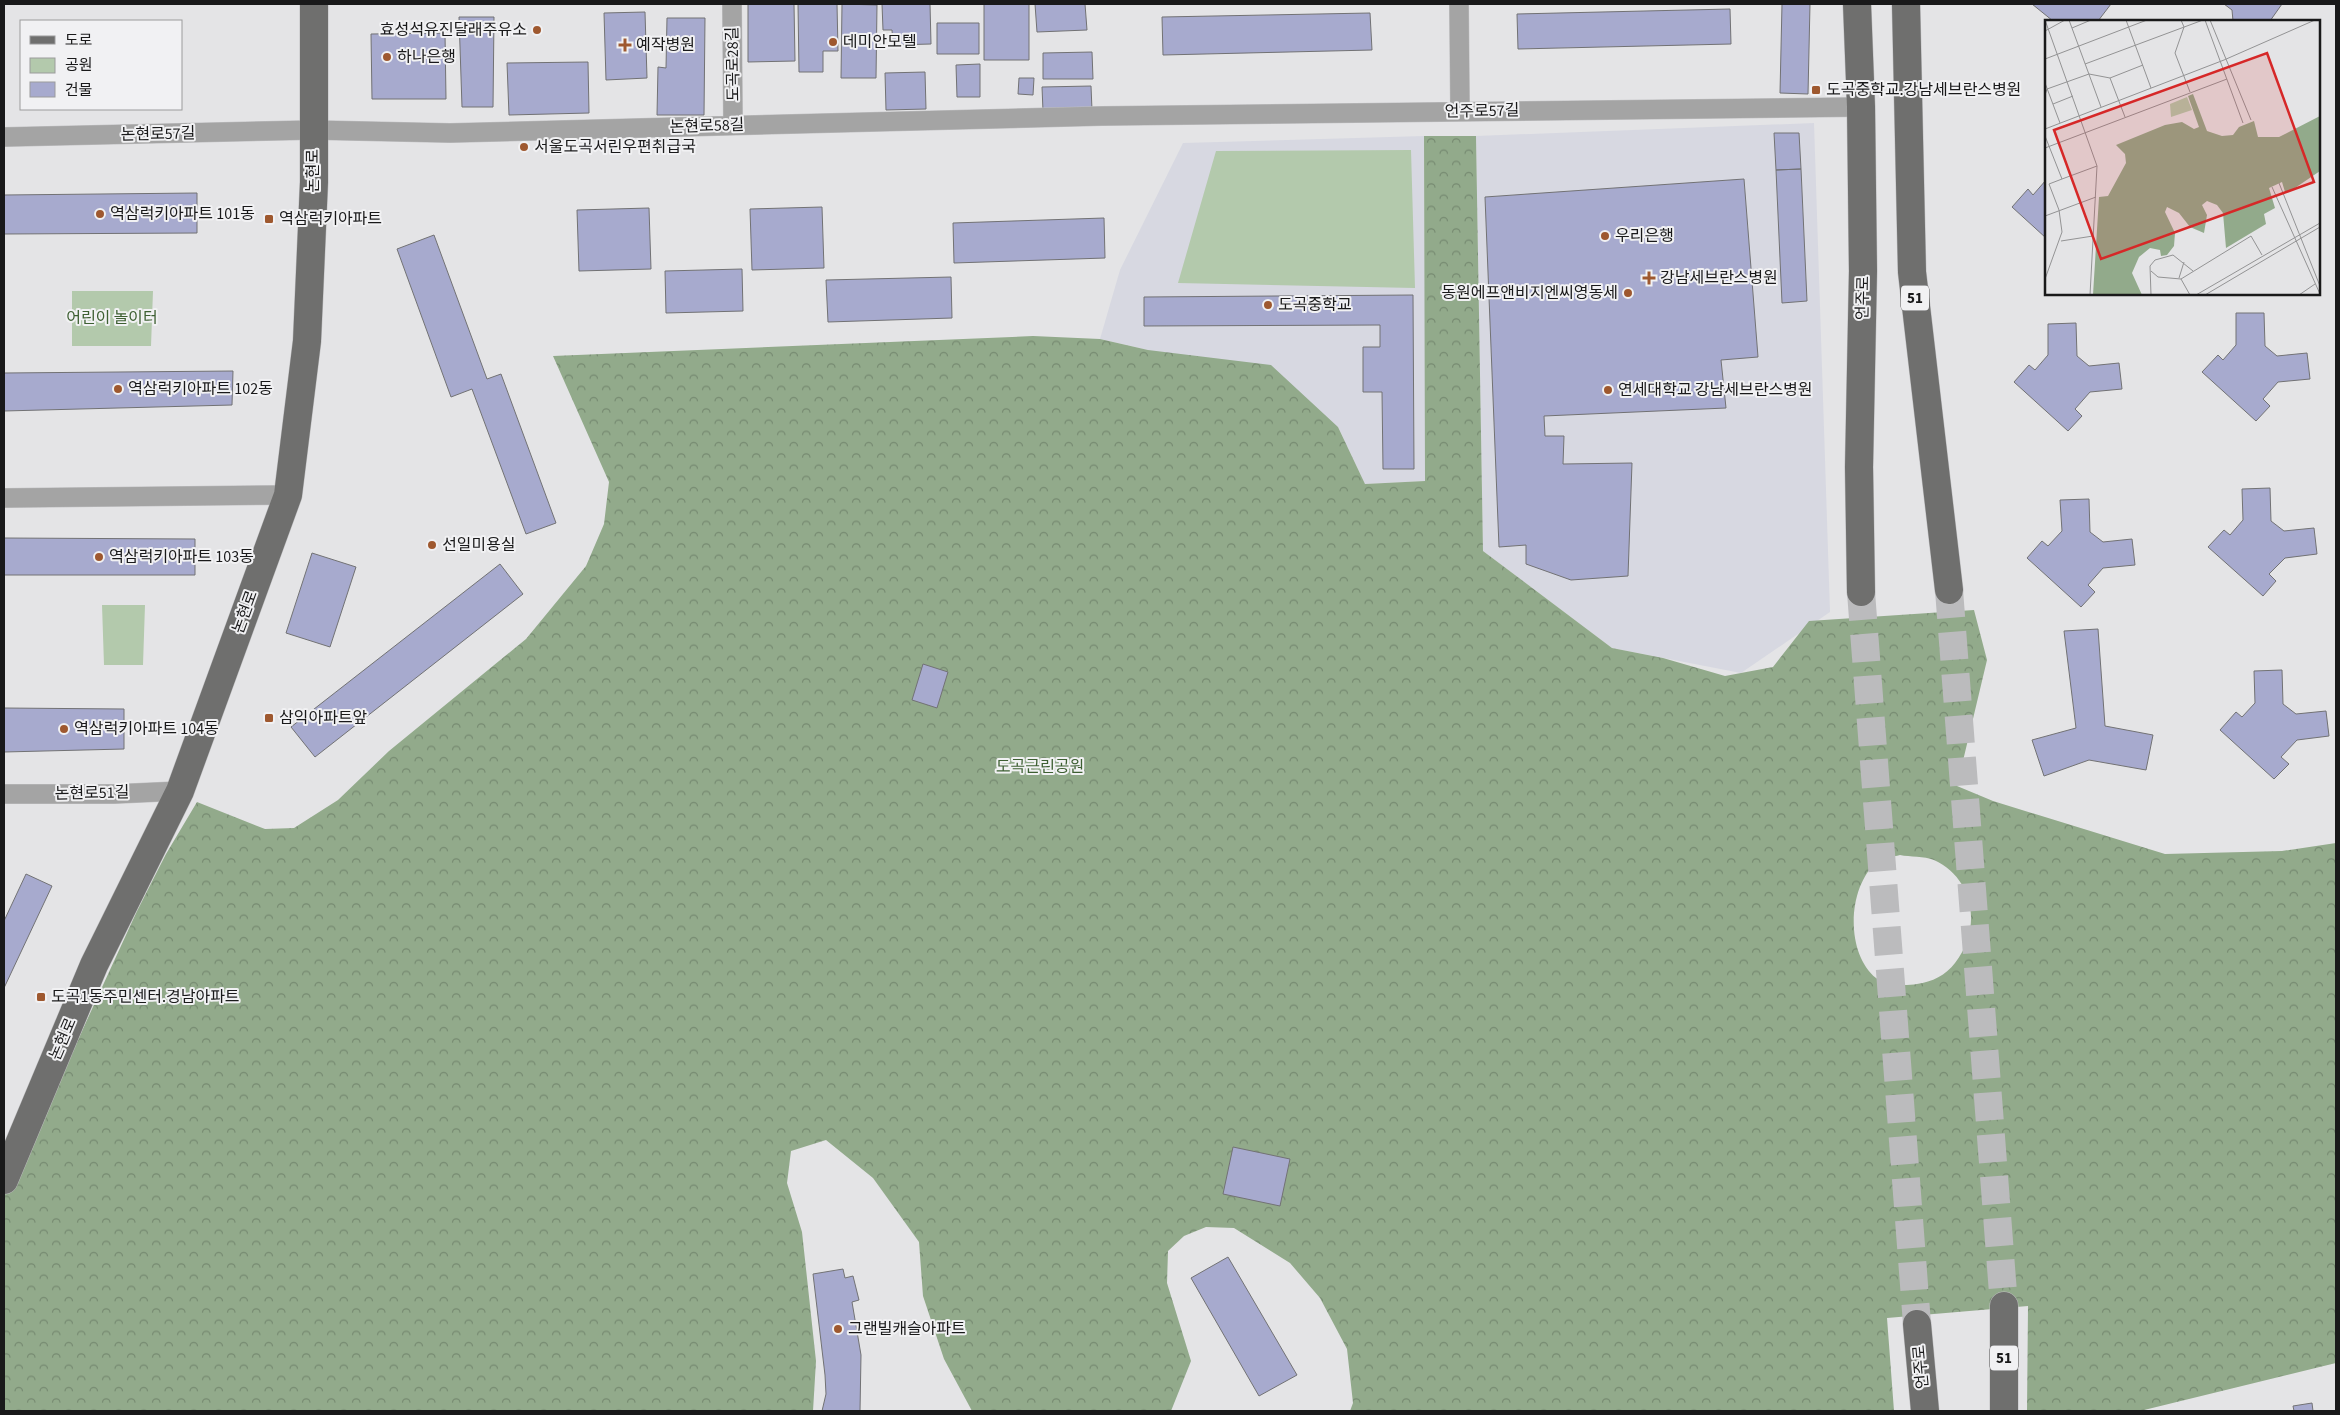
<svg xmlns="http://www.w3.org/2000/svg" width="2340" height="1415" font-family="'Source Sans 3','Noto Sans KR',sans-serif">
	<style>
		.built { fill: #d7d8e1 }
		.green { fill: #b3c9ac }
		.forest { fill: url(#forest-crowns); fill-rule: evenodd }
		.building { fill: #a7aace; stroke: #727274 }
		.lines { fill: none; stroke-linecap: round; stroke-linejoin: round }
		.primary-tunnel { stroke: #bbbbbd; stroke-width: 28; stroke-dasharray: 28 14; stroke-linecap: butt }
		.street-casing { stroke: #bfbfc1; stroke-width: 20 }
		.primary-casing { stroke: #bfbfc1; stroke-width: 29 }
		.street { stroke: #a4a4a4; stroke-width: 19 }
		.primary { stroke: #6f6f6e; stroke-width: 28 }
		.poi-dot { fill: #9e582f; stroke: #f1f1f3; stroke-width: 2 }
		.labels { text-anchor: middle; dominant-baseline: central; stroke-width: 4; stroke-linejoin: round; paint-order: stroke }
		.shield { fill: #f1f1f3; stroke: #5a5a5b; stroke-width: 1 }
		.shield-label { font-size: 15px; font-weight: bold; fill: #19191a }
		.poi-label { font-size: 16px; fill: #19191a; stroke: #f1f1f3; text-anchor: start }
		.street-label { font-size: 16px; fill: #19191a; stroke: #f1f1f3 }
		.park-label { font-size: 16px; fill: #3d5f32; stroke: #f1f1f3 }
		.inset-road { fill: none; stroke: #939394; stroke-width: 1 }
		.view { fill: #d62828; fill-opacity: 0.15; stroke: #d62828; stroke-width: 2.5 }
		.inset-edge { fill: none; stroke: #19191a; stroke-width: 2.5 }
	</style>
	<defs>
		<pattern id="forest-crowns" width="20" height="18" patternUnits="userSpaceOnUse" patternTransform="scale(1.25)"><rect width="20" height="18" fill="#92aa8b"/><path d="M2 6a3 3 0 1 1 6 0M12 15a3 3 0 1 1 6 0" fill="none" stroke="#768a71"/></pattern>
	</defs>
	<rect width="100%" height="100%" fill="#e4e4e6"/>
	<!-- built -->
	<path class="built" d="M1814 123 1830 612 1741 673 1612 648 1483 551 1476 136Z
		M1424 136 1426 481 1365 484 1338 427 1148 350 1100 339 1120 270 1183 143Z"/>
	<!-- green -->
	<path class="green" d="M1411 150 1415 288 1178 283 1216 151Z
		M72 291H153L151 346H72Z
		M102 605H145L143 665H104Z"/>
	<!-- forest -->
	<path class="forest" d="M1424 136H1476L1483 551 1612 648 1663 658 1725 676 1773 667 1809 621 1974 610 1987 660 1957 786 1993 801 2165 854 2282 851 2336 843V1363L2140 1411H2027L2028 1306 1887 1318 1894 1411H1350L1353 1403 1347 1349 1320 1298 1290 1263 1234 1228 1206 1227 1184 1236 1168 1251 1167 1283 1191 1361 1171 1411H972L944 1359 923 1296 919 1242 873 1178 826 1140 791 1151 787 1183 802 1232 816 1361 813 1411H4V1196L42 1118 137 911 166 854 197 802 265 829 294 828 338 800 389 751 526 639 586 566 604 524 609 482 553 356 1033 336 1100 339 1148 350 1271 365 1338 427 1365 484 1425 481ZM1900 855C1910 857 1924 856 1934 860 1975 879 1982 929 1955 963 1946 975 1932 982 1917 984 1905 986 1886 986 1876 978 1845 953 1847 886 1878 861 1883 857 1893 857 1900 855Z"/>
	<!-- building -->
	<path class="building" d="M748 4H794L795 61 748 62Z
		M798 4H837L838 51H823V72H799Z
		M842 4 877 5 876 78H841Z
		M882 4H930L931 44 893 45 892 30H883Z
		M984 4H1029V60H984Z
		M1035 4H1085L1087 30 1037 32Z
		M1782 4H1810L1808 94 1780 93Z
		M2032 4H2111L2098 21H2053Z
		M2224 4H2282L2270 21H2233L2232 10Z
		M1730 9 1731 44 1518 49 1517 14Z
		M645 12 647 78 606 80 604 13Z
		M1370 13 1372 50 1163 55 1162 17Z
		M459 17H494L493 107H462Z
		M667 18H705L704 115H657L658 67 666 68Z
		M937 23H979V54H937Z
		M445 33 446 99H372L371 34Z
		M1092 52 1093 79H1043V53Z
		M588 62 589 113 509 115 507 63Z
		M980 64V97H957L956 65Z
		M925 72 926 109 886 110 885 73Z
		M1019 78H1034L1033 95 1018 94Z
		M1091 86 1092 110 1043 111 1042 87Z
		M1774 133H1799L1801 169 1776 170Z
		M1801 169 1807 301 1782 303 1776 170Z
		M1744 179 1758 357 1721 360 1726 408 1544 416 1545 436H1564L1563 464 1632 463 1628 576 1571 580 1526 564V545L1499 547 1485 197Z
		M2046 180V238L2012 207 2028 189 2033 195Z
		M197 193V233L4 234V195Z
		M822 207 824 268 752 270 750 209Z
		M649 208 651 269 579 271 577 210Z
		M1104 218 1105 258 954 263 953 223Z
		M434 235 487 379 501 374 556 523 526 534 472 389 451 397 397 249Z
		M742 269 743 311 666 313 665 271Z
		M951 277 952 318 828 322 826 280Z
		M1413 295 1414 469H1383L1382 392H1363V347H1380V325L1144 326V297Z
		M2236 313H2264L2265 346 2277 356 2307 353 2310 379 2278 382 2263 399 2270 406 2256 421 2202 372 2218 355 2223 360 2236 345Z
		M2076 323 2077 356 2089 366 2119 363 2122 389 2090 392 2075 409 2082 416 2068 431 2014 382 2029 365 2035 370 2048 355V324Z
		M233 371 232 405 4 411V373Z
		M2270 488 2271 521 2284 531 2314 528 2317 554 2285 558 2269 574 2276 581 2263 596 2208 547 2224 530 2230 535 2243 520 2242 489Z
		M2089 499 2090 532 2103 542 2132 539 2135 565 2103 568 2088 585 2095 592 2081 607 2027 558 2042 541 2048 546 2062 531 2060 500Z
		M4 538 195 539V575H4Z
		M312 553 356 567 330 647 286 633Z
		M500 564 523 594 315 757 291 727Z
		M2098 629 2105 726 2153 735 2146 770 2089 760 2044 776 2032 740 2076 728 2064 631Z
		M923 664 948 672 937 708 912 700Z
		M2282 670 2283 704 2296 714 2326 711 2329 736 2297 740 2281 757 2289 764 2274 779 2220 730 2236 712 2242 717 2255 703 2254 671Z
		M4 708 124 709V749L4 752Z
		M26 874 52 886 4 988V921Z
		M1233 1147 1290 1159 1280 1206 1223 1194Z
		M1228 1257 1297 1375 1259 1396 1191 1278Z
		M843 1269 845 1278 853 1276 859 1300 852 1302 861 1355 860 1411H822L826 1394 825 1375 813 1274Z
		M2312 1403 2313 1411H2294L2293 1406Z"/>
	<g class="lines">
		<!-- primary-tunnel -->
		<path class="primary-tunnel" d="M1949 590 2004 1306
			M1861 592 1917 1324"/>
		<defs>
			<path id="street" d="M732 4 733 125
				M1459 4 1460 111
				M4 137 313 130 450 133 1102 116 1861 107
				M4 498 288 495
				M4 794H114L180 791"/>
			<path id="primary" d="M1857 4 1861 107 1863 271 1859 467 1861 592
				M1906 4 1912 272 1949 590
				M4 1180 94 965 180 791 288 495 307 341 314 182V4
				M1917 1324 1925 1411
				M2004 1411V1306"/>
		</defs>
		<!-- street casing -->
		<use href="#street" class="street-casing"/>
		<!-- primary casing -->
		<use href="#primary" class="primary-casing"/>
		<!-- street -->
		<use href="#street" class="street"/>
		<!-- primary -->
		<use href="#primary" class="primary"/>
	</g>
	<!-- markers -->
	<g class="poi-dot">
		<circle cx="537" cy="30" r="5"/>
		<circle cx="833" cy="42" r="5"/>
		<path d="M622.5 37.5h5v5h5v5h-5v5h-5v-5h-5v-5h5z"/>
		<circle cx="387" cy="57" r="5"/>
		<rect x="1811" y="85" width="10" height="10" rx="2.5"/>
		<circle cx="524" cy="147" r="5"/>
		<circle cx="100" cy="214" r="5"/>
		<rect x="264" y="214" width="10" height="10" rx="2.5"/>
		<circle cx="1605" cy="236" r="5"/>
		<path d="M1646.5 270.5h5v5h5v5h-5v5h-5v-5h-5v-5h5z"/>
		<circle cx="1628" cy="293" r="5"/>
		<circle cx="1268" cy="305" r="5"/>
		<circle cx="118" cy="389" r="5"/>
		<circle cx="1608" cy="390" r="5"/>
		<circle cx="432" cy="545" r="5"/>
		<circle cx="99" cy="557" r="5"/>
		<rect x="264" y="713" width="10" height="10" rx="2.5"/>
		<circle cx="64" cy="729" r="5"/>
		<rect x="36" y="992" width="10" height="10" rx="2.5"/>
		<circle cx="838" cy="1329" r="5"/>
	</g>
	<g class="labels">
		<!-- shield labels -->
		<g class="shield">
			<rect x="1901" y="285.5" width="28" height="25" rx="4"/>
			<rect x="1990" y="1345.5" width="28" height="25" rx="4"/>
		</g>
		<g class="shield-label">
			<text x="1915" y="298">51</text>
			<text x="2004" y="1358">51</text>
		</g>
		<!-- poi labels -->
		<g class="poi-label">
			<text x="527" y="30" text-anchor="end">효성석유진달래주유소</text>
			<text x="843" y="42">데미안모텔</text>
			<text x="636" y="45">예작병원</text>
			<text x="397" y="57">하나은행</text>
			<text x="1826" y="90">도곡중학교.강남세브란스병원</text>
			<text x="534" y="147">서울도곡서린우편취급국</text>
			<text x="110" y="214">역삼럭키아파트 101동</text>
			<text x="279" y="219">역삼럭키아파트</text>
			<text x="1615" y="236">우리은행</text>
			<text x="1660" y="278">강남세브란스병원</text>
			<text x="1618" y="293" text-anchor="end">동원에프앤비지엔씨영동세</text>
			<text x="1278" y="305">도곡중학교</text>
			<text x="128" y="389">역삼럭키아파트 102동</text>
			<text x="1618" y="390">연세대학교 강남세브란스병원</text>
			<text x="442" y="545">선일미용실</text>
			<text x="109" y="557">역삼럭키아파트 103동</text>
			<text x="279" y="718">삼익아파트앞</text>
			<text x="74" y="729">역삼럭키아파트 104동</text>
			<text x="51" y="997">도곡1동주민센터.경남아파트</text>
			<text x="848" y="1329">그랜빌캐슬아파트</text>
		</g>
		<!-- street labels -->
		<g class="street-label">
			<text transform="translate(733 64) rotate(-91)">도곡로28길</text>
			<text transform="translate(1482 111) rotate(-1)">언주로57길</text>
			<text transform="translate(707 126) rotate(-2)">논현로58길</text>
			<text transform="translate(158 134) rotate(-1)">논현로57길</text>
			<text transform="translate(313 171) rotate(-90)">논현로</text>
			<text transform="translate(1863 298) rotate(-89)">언주로</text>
			<text transform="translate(245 612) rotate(-70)">논현로</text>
			<text transform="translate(92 793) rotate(-1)">논현로51길</text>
			<text transform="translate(63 1039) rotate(-67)">논현로</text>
			<text transform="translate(1921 1367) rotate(-95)">언주로</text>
		</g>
		<!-- park labels -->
		<g class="park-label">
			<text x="112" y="318">어린이 놀이터</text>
			<text x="1040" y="767">도곡근린공원</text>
		</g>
	</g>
	<!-- overview -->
	<g transform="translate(2045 20)">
		<rect width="275" height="275" fill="#e4e4e6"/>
		<path d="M142 77 147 90 126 97 125 84Z" fill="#b3c9ac"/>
		<path d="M148 74 162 111 177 116 188 115 194 107 209 101 213 117H234L275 96V151L247 170 240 172 237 162 224 168 230 188 219 194 221 204 181 228 178 193 172 185 162 181 157 185 162 195 159 213 145 207 134 193 122 187 120 192 130 213 129 226 122 235 116 236 115 230 105 228 94 237 87 253 97 275H48L54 177 63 176 81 143 80 134 71 125 120 105 137 102 149 109 154 107 143 76Z" fill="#92aa8b"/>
		<path class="inset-road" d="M0 0 52 146 45 275M24 0 56 87M81 0 106 68M136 0 139 7 130 33 145 72M160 0 198 103M165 0 206 100M27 8 46 0M0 11 20 0M0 39 102 0M40 44 158 0M65 58 80 97M0 63 15 103M0 75 2 69 44 54 65 58 98 45M8 84 28 76M0 109 179 40 270 0M0 116 17 159 4 164 14 190 17 212 0 259M0 128 182 59M17 159 52 146M234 163 275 266M227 167 275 274M0 196 51 177M16 221 48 216M106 251 113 257 136 259 206 216 217 235M134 258 139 242M136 259 145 275M106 275 105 246 110 240 128 235 148 251M151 275 275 203M160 275 275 207M254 275 270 264"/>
		<path class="view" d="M222 33 269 162 56 239 9 110Z"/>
		<rect width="275" height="275" class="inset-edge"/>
	</g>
	<!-- border -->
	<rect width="2340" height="1415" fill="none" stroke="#19191a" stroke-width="10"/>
	<!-- legend -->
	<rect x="20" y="20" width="162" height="90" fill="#f1f1f3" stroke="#9b9b9c"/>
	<rect x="30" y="36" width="25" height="8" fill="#6f6f6e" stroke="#9b9b9c"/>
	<text x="65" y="45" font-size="15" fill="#19191a">도로</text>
	<rect x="30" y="58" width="25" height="15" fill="#b3c9ac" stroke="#9b9b9c"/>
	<text x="65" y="70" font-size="15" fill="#19191a">공원</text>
	<rect x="30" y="82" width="25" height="15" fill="#a7aace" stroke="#9b9b9c"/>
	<text x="65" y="95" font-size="15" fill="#19191a">건물</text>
</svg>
